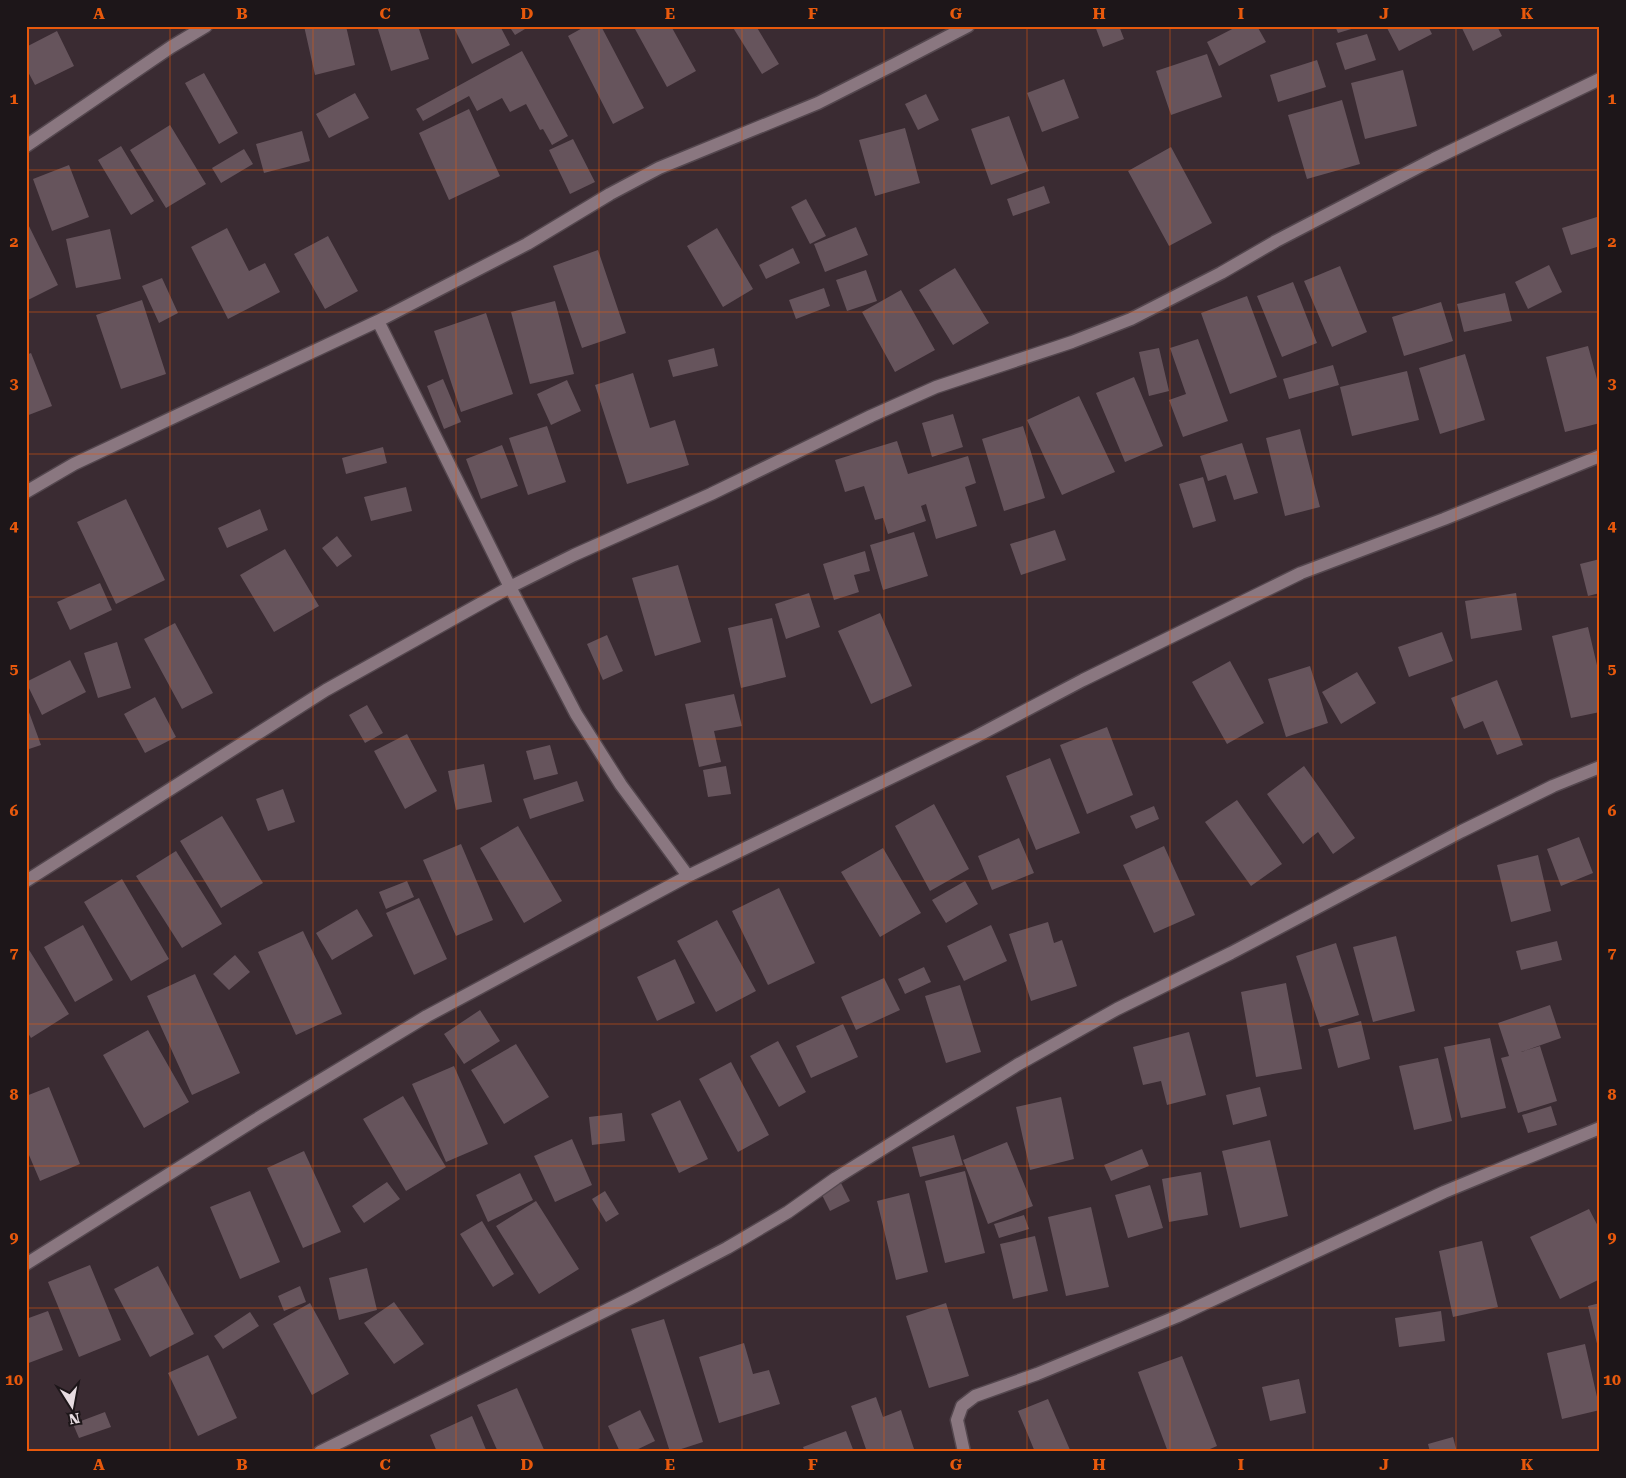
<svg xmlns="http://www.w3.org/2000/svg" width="1626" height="1478" font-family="'Roboto Serif',serif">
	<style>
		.building { fill: #66545c }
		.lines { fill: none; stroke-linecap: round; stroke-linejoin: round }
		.street-casing { stroke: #54474e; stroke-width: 15 }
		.street { stroke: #8a7780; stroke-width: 12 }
		.grid { fill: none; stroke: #e8590c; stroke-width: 1; stroke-opacity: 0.55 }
		.neatline { fill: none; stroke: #e8590c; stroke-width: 2 }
		.grid-label { font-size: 16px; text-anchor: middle; font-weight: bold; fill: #e8590c }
	</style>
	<rect width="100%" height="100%" fill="#3a2b32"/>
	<!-- building -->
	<path class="building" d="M304 26H346L355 65 315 75Z
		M377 26H418L429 59 391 71Z
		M453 26H500L510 45 472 64Z
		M509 26H530L515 35Z
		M586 26H601L644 108 613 124 568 36Z
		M640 26H671L696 71 667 87 635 29Z
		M732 26H756L779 64 762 74Z
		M1095 26H1119L1124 39 1103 47Z
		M1238 26H1257L1266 42 1219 66 1207 42Z
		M1335 26H1357L1358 27 1338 33Z
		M1386 26H1428L1432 34 1399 51Z
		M1461 26H1497L1502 36 1473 51Z
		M57 31 74 66 35 85 26 68V47Z
		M1367 34 1376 60 1345 70 1336 43Z
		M522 51 568 136 552 145 543 129 540 130 526 104 510 112 502 98 477 111 469 96 423 121 416 109Z
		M1207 54 1222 97 1171 115 1156 71Z
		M1317 60 1326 87 1278 102 1270 75Z
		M1403 70 1417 126 1365 139 1351 83Z
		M204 73 238 133 219 144 185 83Z
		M1064 79 1079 118 1042 132 1027 93Z
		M355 93 369 118 329 138 316 114Z
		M926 94 939 120 918 130 905 104Z
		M1342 100 1360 164 1307 179 1288 115Z
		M469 109 500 176 449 200 419 133Z
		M1009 116 1029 171 991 185 971 129Z
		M170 125 206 184 166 208 130 150Z
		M905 128 920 183 875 196 859 140Z
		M302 131 310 161 264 173 256 144Z
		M573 139 595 182 570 194 549 150Z
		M121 146 154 201 131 215 98 160Z
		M1171 147 1212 223 1169 246 1128 171Z
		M244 149 253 164 221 183 212 168Z
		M69 165 89 217 52 231 33 179Z
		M1044 186 1050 203 1013 216 1007 199Z
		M806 199 826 236 810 244 791 207Z
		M1600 216V246L1571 255 1562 228Z
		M26 220 58 285 26 301Z
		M856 227 868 255 825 272 814 244Z
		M227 228 249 271 265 263 280 292 228 319 191 247Z
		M717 228 753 289 723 307 687 246Z
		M110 229 121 279 76 288 66 239Z
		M328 236 358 291 325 309 294 254Z
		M793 248 800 263 766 279 759 265Z
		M598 250 626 333 582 348 553 266Z
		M1549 265 1562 292 1528 309 1515 282Z
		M1340 266 1367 332 1332 347 1304 281Z
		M955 268 989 323 953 345 919 290Z
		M866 270 877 301 847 311 836 280Z
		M162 278 178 313 159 323 142 286Z
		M1293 282 1317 343 1282 357 1257 296Z
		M824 288 830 306 796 319 789 300Z
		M901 290 935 350 895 372 862 312Z
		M1505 293 1512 321 1464 332 1457 304Z
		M1247 296 1277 377 1230 394 1201 313Z
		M142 300 166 374 121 389 96 315Z
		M555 301 574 374 530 384 511 312Z
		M1441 302 1453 341 1404 356 1392 317Z
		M486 313 513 394 461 412 434 331Z
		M1198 339 1228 421 1183 437 1169 400 1186 394 1170 348Z
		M1588 346 1600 390V423L1565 432 1546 357Z
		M714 348 718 366 673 377 668 360Z
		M1159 348 1169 391 1149 396 1139 352Z
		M31 353 52 406 26 416V355Z
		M1465 354 1485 420 1440 434 1419 368Z
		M1333 365 1339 385 1289 399 1283 379Z
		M1407 371 1419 420 1352 436 1340 387Z
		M633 373 650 428 675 420 689 465 627 484 595 385Z
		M1134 377 1163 446 1125 462 1096 393Z
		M443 379 461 422 444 429 427 386Z
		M567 380 581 411 551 425 537 394Z
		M1079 396 1115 472 1062 495 1027 420Z
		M953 414 963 447 932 457 922 423Z
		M547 426 566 482 528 495 509 438Z
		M1023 426 1045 498 1004 511 982 439Z
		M1300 429 1320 507 1285 516 1266 438Z
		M897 441 908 474 968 456 976 483 965 487 977 526 936 539 926 504 921 506 926 521 888 534 883 518 875 520 864 486 845 492 835 460Z
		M1242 443 1258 493 1234 500 1226 475 1208 481 1200 456Z
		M502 445 518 486 481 499 466 459Z
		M383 447 387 463 346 474 342 458Z
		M1203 477 1216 521 1193 528 1179 484Z
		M406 487 412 511 371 521 364 497Z
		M126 499 165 580 116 604 77 522Z
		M260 509 268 530 227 548 218 528Z
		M1055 530 1066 560 1021 575 1010 544Z
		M914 532 928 576 883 590 870 545Z
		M337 536 352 556 337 567 322 548Z
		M285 549 319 606 274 632 240 575Z
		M865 551 870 571 854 575 859 592 834 600 823 564Z
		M1600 559V593L1588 596 1580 564Z
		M678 565 701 642 655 656 632 578Z
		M100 583 112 610 70 630 57 602Z
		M809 593 820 627 786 639 775 604Z
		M1516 593 1522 630 1471 639 1465 601Z
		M880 613 912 686 871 704 838 631Z
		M772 618 786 677 741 688 728 628Z
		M175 623 213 693 182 709 144 639Z
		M1588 627 1600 678V712L1571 718 1552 636Z
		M1442 632 1453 661 1409 677 1398 647Z
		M607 635 623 671 603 680 587 644Z
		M117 642 131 688 98 698 84 653Z
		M70 660 86 692 42 715 26 682Z
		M1230 661 1264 723 1227 744 1192 682Z
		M1310 666 1328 723 1286 737 1268 679Z
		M1357 672 1376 703 1341 724 1322 692Z
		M1497 680 1523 745 1497 755 1483 721 1464 729 1451 698Z
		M734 694 742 726 714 731 721 762 699 767 685 704Z
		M155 697 176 737 145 753 124 714Z
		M26 704 41 745 26 750Z
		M367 705 383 733 365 743 349 715Z
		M1107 727 1133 795 1087 814 1060 745Z
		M407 734 437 791 405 809 374 751Z
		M550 745 558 774 534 780 526 751Z
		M1050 758 1080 833 1036 850 1006 776Z
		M484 764 492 802 456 810 448 771Z
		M726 766 731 794 708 797 703 770Z
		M1304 766 1355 838 1333 854 1318 832 1303 844 1267 794Z
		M577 781 584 801 530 819 523 799Z
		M283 789 295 822 268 831 256 799Z
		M1237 800 1282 864 1251 886 1205 822Z
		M934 804 969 869 930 891 895 826Z
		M1154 806 1159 819 1136 829 1130 816Z
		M222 816 263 883 221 908 180 841Z
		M518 826 562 901 524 923 480 848Z
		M1579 837 1593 873 1561 886 1547 849Z
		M1019 838 1034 873 992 890 978 856Z
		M461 844 493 920 456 936 423 860Z
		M1164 846 1195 915 1154 933 1123 865Z
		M883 848 921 913 880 937 841 872Z
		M176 851 222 924 182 948 136 876Z
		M1538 855 1551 911 1511 922 1497 865Z
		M122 879 169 959 131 981 84 902Z
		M407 881 414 897 386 909 379 892Z
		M965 881 978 904 946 923 932 900Z
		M779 888 815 963 768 985 732 911Z
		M419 898 447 959 414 975 386 913Z
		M357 909 373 936 332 960 316 933Z
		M717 920 756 991 716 1012 677 941Z
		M1048 922 1054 943 1062 940 1077 986 1031 1001 1009 934Z
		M83 925 113 980 75 1002 44 947Z
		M991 925 1007 961 964 981 947 946Z
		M303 931 342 1014 296 1035 258 952Z
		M1396 936 1415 1011 1373 1022 1353 947Z
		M1557 941 1562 960 1521 970 1516 951Z
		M1336 943 1359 1015 1320 1027 1296 956Z
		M26 945 69 1014 31 1038 26 1030Z
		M235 955 250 972 229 990 213 974Z
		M675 959 695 1003 657 1021 637 977Z
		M924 967 931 982 905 994 898 979Z
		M195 974 240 1073 192 1095 147 996Z
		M884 978 900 1010 856 1030 841 997Z
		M1286 983 1302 1069 1256 1077 1241 992Z
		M960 985 981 1052 946 1063 925 996Z
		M1550 1005 1561 1038 1521 1052 1540 1046 1557 1101 1518 1113 1501 1058 1509 1056 1498 1023Z
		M480 1010 500 1041 464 1064 444 1034Z
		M1361 1021 1370 1059 1338 1068 1328 1029Z
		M843 1024 858 1057 811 1078 796 1046Z
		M148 1030 189 1102 144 1128 103 1055Z
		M1189 1032 1206 1095 1167 1105 1161 1081 1143 1085 1133 1047Z
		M1490 1038 1506 1108 1461 1118 1444 1047Z
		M778 1041 806 1092 779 1107 750 1056Z
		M516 1044 549 1097 504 1124 471 1070Z
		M1438 1058 1452 1121 1414 1130 1399 1066Z
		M731 1062 769 1135 738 1152 699 1079Z
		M454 1066 488 1144 446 1162 412 1084Z
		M49 1087 80 1164 40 1181 26 1148V1096Z
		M1260 1087 1267 1116 1233 1125 1226 1095Z
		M403 1096 446 1167 406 1191 363 1119Z
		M1061 1097 1074 1159 1030 1170 1016 1107Z
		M680 1100 708 1159 679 1173 651 1114Z
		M1551 1106 1557 1125 1528 1133 1522 1115Z
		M622 1113 625 1141 592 1145 589 1117Z
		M954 1135 963 1165 920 1177 912 1147Z
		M572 1139 592 1185 555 1202 534 1156Z
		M1270 1140 1288 1216 1240 1228 1222 1151Z
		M1007 1142 1033 1206 988 1224 963 1160Z
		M1142 1149 1149 1166 1111 1181 1104 1165Z
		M304 1151 341 1232 303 1248 267 1168Z
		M965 1171 985 1253 945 1263 925 1181Z
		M1201 1172 1208 1215 1169 1222 1162 1179Z
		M520 1173 533 1200 488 1222 476 1195Z
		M387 1182 400 1199 364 1223 352 1206Z
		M841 1183 850 1201 830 1211 821 1193Z
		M1150 1185 1163 1228 1128 1238 1115 1195Z
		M250 1191 280 1262 240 1279 210 1207Z
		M605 1191 619 1214 606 1222 592 1199Z
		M909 1193 928 1272 896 1280 877 1201Z
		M536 1201 579 1269 539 1294 496 1226Z
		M1091 1207 1109 1287 1066 1296 1048 1217Z
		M1589 1209 1600 1230V1279L1560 1299 1530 1237Z
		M1024 1215 1029 1229 999 1238 994 1224Z
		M482 1221 514 1274 493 1287 460 1234Z
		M1035 1236 1048 1291 1013 1299 1000 1244Z
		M1482 1241 1498 1307 1453 1317 1439 1251Z
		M90 1265 121 1340 79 1357 48 1282Z
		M158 1266 194 1334 150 1357 114 1289Z
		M367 1268 377 1310 339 1320 329 1278Z
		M300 1286 306 1302 284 1311 278 1296Z
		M394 1302 424 1344 394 1364 364 1323Z
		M310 1303 349 1374 312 1395 273 1324Z
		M946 1303 969 1376 929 1388 906 1316Z
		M1600 1303V1352H1599L1588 1306Z
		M48 1311 63 1350 26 1364V1319Z
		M1441 1311 1445 1341 1399 1347 1395 1318Z
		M250 1312 259 1326 223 1349 214 1336Z
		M664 1319 703 1442 672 1452H670L631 1329Z
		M744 1343 753 1374 769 1370 780 1404 719 1423 699 1357Z
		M1585 1344 1600 1410 1562 1419 1547 1353Z
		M208 1355 237 1418 198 1436 168 1373Z
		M1182 1356 1217 1446 1203 1452H1168L1138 1372Z
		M1299 1379 1306 1413 1270 1421 1262 1387Z
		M517 1388 545 1452H498L477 1405Z
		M876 1397 883 1417 901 1410 915 1452H867L851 1406Z
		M1048 1399 1070 1450 1065 1452H1035L1018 1411Z
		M640 1410 655 1441 632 1452H620L608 1426Z
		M105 1412 111 1427 79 1438 73 1424Z
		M472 1416 487 1452H437L430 1435Z
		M846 1431 854 1452H805L803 1447Z
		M1453 1437 1457 1452H1430L1428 1444Z"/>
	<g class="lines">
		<defs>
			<path id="street" d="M26 146 171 47 206 26
				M378 321 510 587 576 714 621 785 688 876
				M26 492 74 464 378 321 527 244 610 194 659 168 818 103 895 64 968 26
				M26 881 326 690 510 587 574 555 711 494 871 416 936 387 1072 342 1131 319 1221 273 1276 241 1434 159 1600 79
				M26 1264 255 1120 427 1016 688 876 977 736 1083 680 1301 573 1444 519 1600 456
				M320 1452 635 1296 727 1248 788 1212 836 1178 1017 1065 1117 1009 1231 953 1462 831 1553 786 1600 767
				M964 1452 957 1420 962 1406 975 1396 1037 1374 1178 1316 1444 1192 1600 1128"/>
		</defs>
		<!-- street casing -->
		<use href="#street" class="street-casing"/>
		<!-- street -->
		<use href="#street" class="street"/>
	</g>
	<!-- grid -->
	<path class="grid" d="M170 26V1452M313 26V1452M456 26V1452M599 26V1452M742 26V1452M884 26V1452M1027 26V1452M1170 26V1452M1313 26V1452M1456 26V1452M26 170H1600M26 312H1600M26 454H1600M26 597H1600M26 739H1600M26 881H1600M26 1024H1600M26 1166H1600M26 1308H1600"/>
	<!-- border -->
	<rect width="1626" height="1478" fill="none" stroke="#1d1619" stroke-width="55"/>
	<!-- north arrow -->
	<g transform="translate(72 1406) rotate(169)" stroke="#1d1619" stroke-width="4" paint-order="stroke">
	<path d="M0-4L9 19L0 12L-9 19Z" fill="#e7dce1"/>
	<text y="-8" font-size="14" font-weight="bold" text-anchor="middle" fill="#e7dce1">N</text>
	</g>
	<rect x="28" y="28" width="1570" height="1422" class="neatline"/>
	<g class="grid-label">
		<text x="99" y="19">A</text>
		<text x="242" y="19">B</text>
		<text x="385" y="19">C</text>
		<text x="527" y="19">D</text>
		<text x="670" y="19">E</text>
		<text x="813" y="19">F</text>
		<text x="956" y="19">G</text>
		<text x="1099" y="19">H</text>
		<text x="1241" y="19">I</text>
		<text x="1384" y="19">J</text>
		<text x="1527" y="19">K</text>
		<text x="14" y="104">1</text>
		<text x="1612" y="104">1</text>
		<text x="14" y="247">2</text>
		<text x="1612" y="247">2</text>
		<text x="14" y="389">3</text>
		<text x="1612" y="389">3</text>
		<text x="14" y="531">4</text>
		<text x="1612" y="531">4</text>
		<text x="14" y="674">5</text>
		<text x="1612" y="674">5</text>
		<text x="14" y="816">6</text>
		<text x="1612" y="816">6</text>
		<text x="14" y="958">7</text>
		<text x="1612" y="958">7</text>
		<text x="14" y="1100">8</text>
		<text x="1612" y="1100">8</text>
		<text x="14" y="1243">9</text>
		<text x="1612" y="1243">9</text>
		<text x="14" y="1385">10</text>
		<text x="1612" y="1385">10</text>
		<text x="99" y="1470">A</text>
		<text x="242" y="1470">B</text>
		<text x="385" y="1470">C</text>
		<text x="527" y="1470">D</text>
		<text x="670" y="1470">E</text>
		<text x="813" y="1470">F</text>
		<text x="956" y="1470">G</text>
		<text x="1099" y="1470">H</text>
		<text x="1241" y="1470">I</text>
		<text x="1384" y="1470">J</text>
		<text x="1527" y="1470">K</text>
	</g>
</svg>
